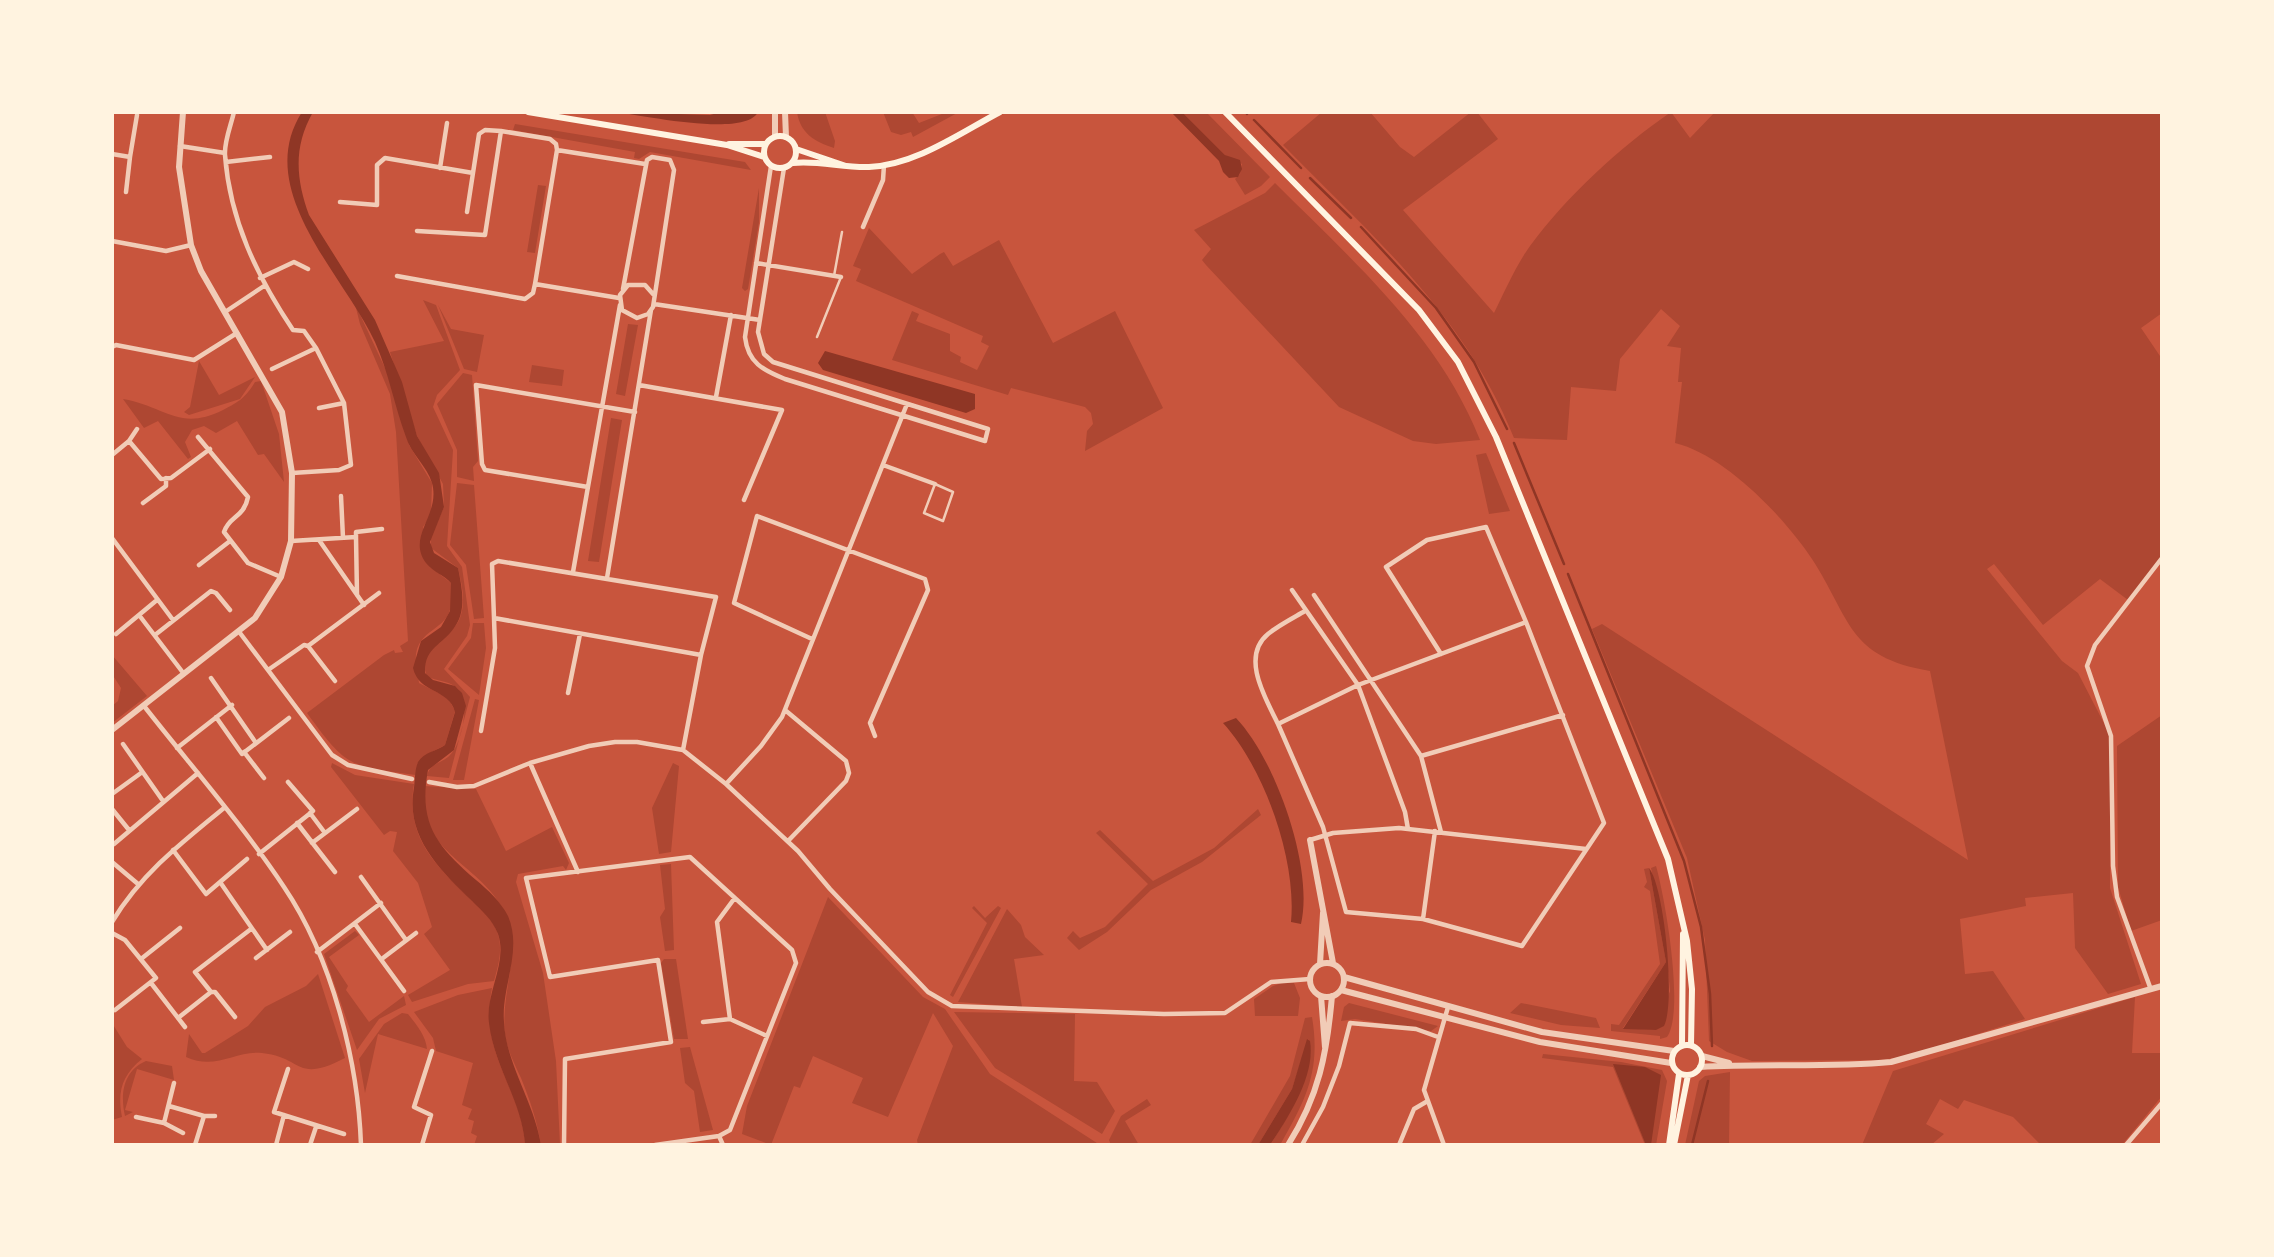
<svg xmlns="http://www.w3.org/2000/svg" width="2274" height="1257" font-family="Signika,sans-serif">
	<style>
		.green { fill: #ae4732 }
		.water { fill: #8f3625 }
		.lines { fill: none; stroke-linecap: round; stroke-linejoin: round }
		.stream { stroke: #8f3625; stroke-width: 2.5 }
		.service { stroke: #f1ccb7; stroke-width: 2.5 }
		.minor { stroke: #f1ccb7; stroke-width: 4.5 }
		.tertiary { stroke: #f1ccb7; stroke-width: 6 }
		.secondary { stroke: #fff3e0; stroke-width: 6 }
	</style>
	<rect width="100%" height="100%" fill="#c8553d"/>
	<!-- green -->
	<path class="green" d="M797 112H825L835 141 834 148C815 142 800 133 797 112Z
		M883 112H912L919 123 947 112H959L913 137 911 132 901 135 891 132Z
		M1182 112H1206L1270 177 1261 186 1245 195 1235 179 1240 174 1242 164 1225 155Z
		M1322 112H1370L1400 147 1414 157 1471 112H1477L1498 139 1403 210 1494 313C1505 291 1515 267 1530 246 1568 195 1619 148 1671 112L1690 138 1715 112H2162V313L2141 328 2162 359V555L2128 600 2100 579 2043 625 1994 564 1987 569 2062 661 2078 673 2110 735V888L2141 984 2108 994 2075 948 2073 893 2025 898 2026 906 1960 919 1965 974 1993 971 2025 1019 1904 1057 1880 1060 1752 1061 1727 1052 1709 1041 1705 940 1687 858 1592 629 1602 624 1968 860 1930 671C1847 657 1851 619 1812 559 1784 517 1725 455 1675 443L1682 382H1678L1681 348 1667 346 1680 326 1661 309 1620 359 1616 391 1571 387 1567 440 1514 438C1465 315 1374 238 1283 145Z
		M515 124 745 162 751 170 650 152 639 159 634 158 635 152 513 130Z
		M1275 183C1353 261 1439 336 1480 440L1436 444 1413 441 1339 407 1206 265 1202 260 1211 249 1194 230 1265 193Z
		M538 185 546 186 535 253 527 252Z
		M759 188V222L748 289 745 291 742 288Z
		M869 228 912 274 940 254 944 252 953 266 999 240 1053 343 1115 311 1163 408 1085 451 1087 431 1093 424 1091 413 1085 407 1011 388 1008 395 892 360 912 311 919 314 916 321 950 334V351L961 357 960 362 977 370 989 346 981 342 983 336 856 281 861 269 853 266Z
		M423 300 436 305 460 370 437 395 433 407 453 450 447 546 462 567 470 625 467 636 444 669 470 697 449 778 427 776C430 762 442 764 450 755 462 744 471 700 457 688 448 680 437 682 427 676 415 649 452 639 460 618 466 601 462 585 458 568L431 548V537L444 507 443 484 417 436 390 352 444 341Z
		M355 304 393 385 409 445 432 483 431 515 423 527 433 569 451 583C459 634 421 622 416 654 415 663 418 674 419 683L448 698 455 711 445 745 426 755 417 764 416 775C349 766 347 768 307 713L384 655 394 650 395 653 403 652 400 646 408 641 396 432 390 394 360 324Z
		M438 305 451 329 484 335 477 372 464 369Z
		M628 324 638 325 625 396 616 394Z
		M199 361 219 395 255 377 240 399 189 415 184 412 190 407Z
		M532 365 564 370 562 386 529 382Z
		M463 373 472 375 478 461 473 467 474 481 457 477V450L437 404Z
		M261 381 279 434 284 482 264 454 258 455 237 421 216 433 204 426 192 430 185 442 191 457 188 459 158 421 144 428 123 399C165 406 179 432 223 410 239 402 246 397 255 382Z
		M611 418 622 420 599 562 588 561Z
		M1486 453 1510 511 1489 514 1476 455Z
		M457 483 474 485 484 618 474 619 466 565 450 545Z
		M473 623H484L486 648 479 695 448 669 471 638Z
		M112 655 147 696 112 723V706L118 701 121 688 112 674Z
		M475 699 479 700 464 780H453Z
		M2162 715V920L2131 931 2118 887 2117 746Z
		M332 763 355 775 414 784C405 838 436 865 471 900 483 911 495 921 499 938 502 953 498 967 494 981L468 984 412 1002 408 995 450 970 424 934 432 927 418 883 393 851 397 832 390 831 384 835 331 767Z
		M673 763 679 766 671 852 659 854 652 808Z
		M424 786 476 789 506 851 552 827 569 863 566 870 563 866 518 874 516 882 543 973 556 1061 560 1145H541C537 1121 530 1100 521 1078 514 1063 507 1050 505 1033 500 990 525 947 502 907 475 861 417 852 424 786Z
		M1258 809 1261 815 1202 862 1151 890 1107 932 1079 950 1067 938 1073 931 1080 938 1105 927 1148 884 1096 833 1100 830 1153 881 1214 848Z
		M671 864 674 950 665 951 660 917 665 909 660 865Z
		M1656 866C1665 897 1685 1012 1667 1037L1660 1039V1036L1611 1031V1024L1619 1025 1660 964 1650 891 1644 887 1647 882 1644 869 1649 868 1666 962 1623 1028 1656 1030 1670 991 1664 931 1651 868Z
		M828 897 923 997 945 1009 990 1074 1100 1145H918L917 1140 953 1046 933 1013 888 1117 852 1103 863 1078 813 1056 800 1088 794 1086 771 1145 742 1134 747 1106Z
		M974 906 985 918 998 906 1001 908 953 997 950 995 987 923 972 908Z
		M1007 909 1021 925 1025 937 1044 955 1014 959 1022 1007 958 1002Z
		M355 931 359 935 329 957 348 986 346 990 369 1022 404 996 406 1005 379 1019 357 1050 324 954Z
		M664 959H676L688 1039H674L661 963Z
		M318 974 345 1058C295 1084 303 1057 262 1053 235 1050 216 1071 186 1057L189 1034 202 1053H205L248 1026 265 1007 306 986Z
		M1282 983H1294L1300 998 1298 1016H1255L1254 999 1273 986Z
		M492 988C479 1058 521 1084 525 1145H474L477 1136 471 1133 474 1121 468 1119 472 1109 462 1105 473 1063 436 1051 433 1038 414 1012 458 995Z
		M2135 997 2132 1053H2162V1096L2122 1145H2041L2013 1117 1964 1100 1958 1109 1940 1099 1926 1124 1944 1134 1931 1145H1862L1893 1071Z
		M1349 1003 1438 1026 1431 1031 1355 1019 1341 1021 1344 1007Z
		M1521 1003 1596 1018 1600 1028 1561 1025 1510 1013Z
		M954 1012 1075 1014 1074 1081 1097 1082 1115 1111 1102 1134 995 1068Z
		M402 1013 408 1014C416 1024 426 1036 427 1049L378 1034 365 1093 359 1059 384 1024Z
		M1312 1017C1321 1071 1306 1099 1280 1145H1270C1285 1123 1320 1064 1308 1039L1292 1089 1258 1145H1250L1290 1076 1305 1018Z
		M112 1023 127 1047 142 1059C122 1075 117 1092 122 1117L112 1120Z
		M690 1047 713 1130 700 1132 694 1091 685 1083 680 1048Z
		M1543 1054 1621 1062 1662 1070 1667 1081 1656 1145H1645L1613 1067 1542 1058Z
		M146 1061 172 1066 174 1080 137 1069 125 1110 133 1112 125 1116C120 1094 123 1071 146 1061Z
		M1730 1072 1729 1145H1685L1699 1081 1705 1076Z
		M1147 1099 1151 1105 1125 1121 1139 1145H1111L1109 1140 1121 1116Z"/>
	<!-- water -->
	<path class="water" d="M302 112H313C293 147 296 179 309 215L375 320 402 382 417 436 439 473 444 507 430 542 434 553 458 568C462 588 467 611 454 628 442 645 424 648 425 673L433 680 455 686 462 693 466 706 454 750 428 770C418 824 437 846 476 880 488 890 501 902 508 916 523 951 501 987 504 1022 506 1065 534 1101 541 1145H525C522 1101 494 1067 489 1023 485 993 508 963 498 934 492 919 482 911 472 901 439 869 405 836 414 788 415 780 415 768 418 762 424 752 437 751 445 745L455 712C449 688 419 694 413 668L421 641 441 627 450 611 451 583C444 575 433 572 426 563 406 536 441 515 432 483 427 466 411 454 406 437 394 405 389 373 375 342 344 275 252 190 302 112Z
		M615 112 710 115 721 112H758C745 138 642 115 615 112Z
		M1171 112H1182L1225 155 1240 160 1242 169 1238 177 1229 178 1223 172 1219 161Z
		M825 351 975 394V409L966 413 823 370 818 363Z
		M1236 718C1276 760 1314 868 1301 924L1291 922C1297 861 1265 769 1223 723Z
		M1649 868C1664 886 1676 1002 1664 1026L1656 1030 1623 1029 1666 962Z
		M1307 1039 1310 1041C1316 1075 1288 1118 1270 1145H1258L1292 1089Z
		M1613 1064 1645 1067 1661 1075 1651 1145H1646Z"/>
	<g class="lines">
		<!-- stream -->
		<path class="stream" d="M1246 112 1247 114
			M1254 120 1301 168
			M1310 178 1351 218
			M1361 227 1436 308 1474 362 1507 429
			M1514 443 1564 564
			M1568 574 1684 861 1701 927 1710 994 1712 1046
			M1692 1145 1708 1081"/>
		<!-- service -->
		<path class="service" d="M834 276 842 232
			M817 337 841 277
			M935 484 953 492 943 521 924 513Z"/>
		<!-- minor -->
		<path class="minor" d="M234 112C231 125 224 142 225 155 230 221 257 276 293 330L304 331 316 348
			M180 146 225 153
			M112 154 130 157 137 115
			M226 162 270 157
			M771 166 745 337C748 363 763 370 785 379L985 441 988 429 773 362 764 354 758 332 784 168
			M440 168 447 123
			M126 192 130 157
			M340 202 377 205V165L385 158 473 173
			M467 212 479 134 485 130 501 131
			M863 227 883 180 884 165
			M417 231 485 235 501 131 550 139 556 144 557 150
			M112 241 166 251 191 245
			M756 263 841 277
			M397 276 525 299 533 293 535 284 619 298
			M260 278 294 262 308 269
			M535 284 557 150 645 164
			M623 289 647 160 652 157 670 160 674 170 653 307 648 314 637 318 622 310 620 295 628 285H645L653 294
			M654 304 760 320
			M225 312 264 286
			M112 347 116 345 194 360 237 333
			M272 369 316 348 344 403 351 465 339 470 292 473
			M639 385 782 410 744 500
			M716 397 731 315
			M319 408 344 403
			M198 437 248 497C244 518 229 516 224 532L248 563 281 577
			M129 441 161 479 171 478 210 449
			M112 455 129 441 137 429
			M883 465 935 484
			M588 487 485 470 482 464 476 385 635 412
			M341 496 343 538
			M143 503 166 486V478
			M356 537 357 595
			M112 538 173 620
			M319 540 364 605
			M291 541 356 537V532L382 529
			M199 565 230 541
			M573 572 620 305
			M607 578 651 310
			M1292 590 1358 685 1405 812 1408 829
			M1314 595 1421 756
			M139 615 184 674
			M1526 622 1604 823 1522 946 1423 919 1346 912 1323 827 1278 724 1358 685Z
			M240 633 332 755 348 765 412 779
			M116 634 157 600
			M155 635 211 591 216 593 230 610
			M812 639 734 603 757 516 925 579 928 590 870 723 875 736
			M308 646 335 681
			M1441 654 1386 567 1427 540 1486 527 1526 622
			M268 670 304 645 308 646 379 593
			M211 678 256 743
			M568 693 580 634
			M144 706C191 766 242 824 284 887 332 958 358 1061 361 1145
			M785 710 846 761 849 773 846 781 788 841
			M216 717 242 754 289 718
			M1278 724C1266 699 1240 657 1268 634 1279 625 1293 618 1305 611
			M481 731 495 648 494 618
			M123 744 163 801
			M177 748 232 705
			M683 750 701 655 716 597 498 561 492 564 494 618 701 655
			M244 752 264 778
			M530 763 578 872
			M429 782 457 787 474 786 530 763 589 746 615 742H637L683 750 726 784 798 851 830 889 928 992 952 1006 1164 1014 1225 1013 1271 982 1310 979
			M726 784 761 746 782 717 907 404
			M112 794 141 773
			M112 809 129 830
			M310 813 325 833
			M297 823 335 872
			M1441 832 1421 756 1563 715
			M1310 840 1333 833 1399 828 1586 849
			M312 843 357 809
			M114 844 198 773
			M173 850 206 894 247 859
			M259 854 313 811 288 782
			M112 862 138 884
			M361 877 406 940
			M220 882 267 950
			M734 899 717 922 730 1019 767 1036
			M1423 919 1435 831
			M112 922C141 874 181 843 224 808
			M355 924 404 991
			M112 933 125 940 156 978 115 1010
			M317 952 381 903
			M256 958 290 932
			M383 958 416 933
			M141 959 180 928
			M151 983 185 1027
			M2150 987 2117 897 2113 866 2111 736 2087 666 2095 645 2162 558
			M211 992 195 972 251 929
			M178 1018 211 992H215L235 1017
			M703 1022 730 1019
			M288 1069 274 1112 344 1134
			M169 1106 204 1116H215
			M136 1117 164 1123 183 1133
			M164 1123 174 1083
			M719 1136 723 1145
			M195 1145 204 1116
			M276 1145 284 1115
			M310 1145 316 1127
			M422 1145 431 1115 414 1107 432 1051
			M564 1145 565 1059 671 1042 658 960 550 977 526 878 690 857 792 950 796 963 730 1130 719 1136 655 1145
			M1302 1145 1323 1107 1339 1066 1350 1023 1416 1029 1438 1037
			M1399 1145 1414 1109 1426 1102
			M1444 1145 1424 1090 1448 1007
			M2126 1145 2162 1103"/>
		<!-- tertiary -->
		<path class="tertiary" d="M775 112V136
			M785 112 786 137
			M112 730 255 618 281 577 291 541 292 473 282 412 201 271 191 245 179 167 183 112
			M1310 840 1333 963
			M1310 980a17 17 0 1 1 34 0a17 17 0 1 1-34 0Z
			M1320 964 1323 913
			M1344 977 1542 1032 1674 1051
			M1341 990 1540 1042 1671 1063
			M1321 996 1325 1047
			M1702 1056 1729 1063
			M1700 1067C1764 1063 1828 1068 1891 1062L2162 986
			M1288 1145C1319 1096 1327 1053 1332 996"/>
		<!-- secondary -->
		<path class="secondary" d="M528 112 727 145 764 157
			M1225 112 1419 310 1458 362 1496 437 1668 859 1687 941 1692 989 1691 1045
			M764 152a16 16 0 1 1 32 0a16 16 0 1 1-32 0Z
			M729 144H766
			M796 149 846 166
			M793 163C817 160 844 168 869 167 916 165 960 133 1000 112
			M1672 1060a15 15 0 1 1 30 0a15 15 0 1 1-30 0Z
			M1682 1045 1683 934
			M1669 1145 1679 1074
			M1674 1145 1688 1075"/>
	</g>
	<!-- border -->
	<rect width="2274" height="1257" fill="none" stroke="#fff3e0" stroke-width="228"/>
</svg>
